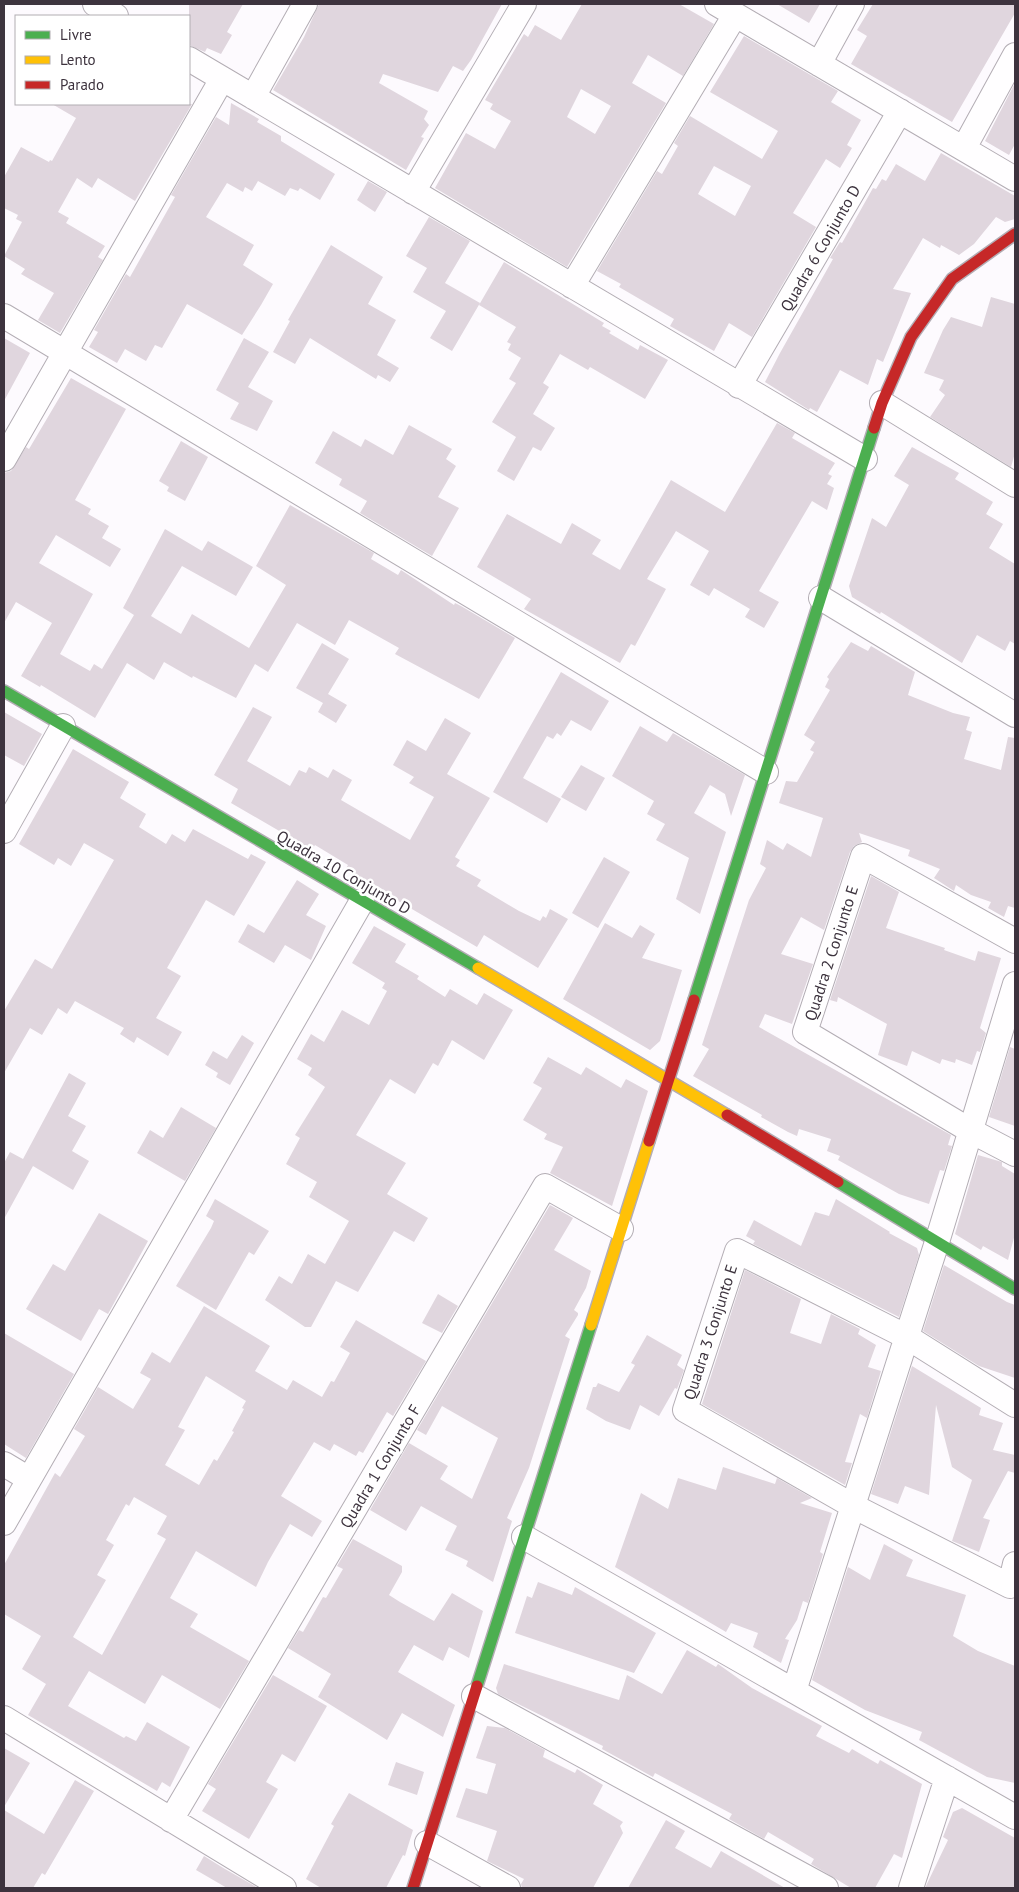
<svg xmlns="http://www.w3.org/2000/svg" width="1019" height="1892" font-family="'PT Sans',sans-serif">
	<style>
		.building { fill: #e0d6de; fill-rule: evenodd }
		.lines { fill: none; stroke-linecap: round; stroke-linejoin: round }
		.street-casing { stroke: #b3adb4; stroke-width: 26 }
		.fast-casing { stroke: #b3adb4; stroke-width: 14 }
		.slow-casing { stroke: #b3adb4; stroke-width: 14 }
		.jam-casing { stroke: #b3adb4; stroke-width: 14 }
		.street { stroke: #fffeff; stroke-width: 24 }
		.fast { stroke: #4caf50; stroke-width: 11 }
		.slow { stroke: #ffc107; stroke-width: 11 }
		.jam { stroke: #c62828; stroke-width: 11 }
		.labels { text-anchor: middle; dominant-baseline: central; stroke-width: 5; stroke-linejoin: round; paint-order: stroke }
		.street-label { font-size: 16px; fill: #3d333e; stroke: #fff }
	</style>
	<rect width="100%" height="100%" fill="#fdfafe"/>
	<!-- building -->
	<path class="building" d="M189 4H243L227 32 232 35 221 54 207 48 205 52 189 45Z
		M319 4H502L471 60 463 71 453 66 438 92 383 74 379 83 428 111 424 119 429 125 421 137 424 138 406 170 273 90 304 37Z
		M582 4H679L714 24 683 76 648 55 632 83 666 103 567 267 435 188 466 133 495 149 511 121 490 109 493 104 485 100 524 34 528 37 535 25 561 40ZM581 89 611 106 595 134 567 117Z
		M777 4H820L809 23Z
		M873 4H1015V13L952 122 851 64 867 36 857 30Z
		M744 36 838 91 831 102 861 120 847 145 852 148 840 168 826 159 793 213 816 227 752 337 729 323 714 351 670 326 674 319 619 287 621 284 597 271 657 171 662 174 678 146 674 143 690 116 762 159 778 131 710 92ZM714 166 751 186 735 216 698 194Z
		M1015 83V144L1009 155 985 141Z
		M231 103 259 119 257 122 281 136V141L335 174 320 200 300 188 298 191 290 188 285 196 258 181 252 191 245 187 243 192 227 183 206 217 254 245 243 265 273 284 261 305 242 335 187 304 162 348 155 345 146 361 125 349 117 363 89 347 98 332 94 330 126 274 130 277 175 197 171 195 216 117 229 125Z
		M52 104H192L135 201 98 178 92 188 77 178 58 212 69 218 66 223 105 246 98 257 103 260 60 333 38 320 54 293 21 274 25 269 4 256 22 222 16 219 18 215 4 208V177L21 147 49 162 50 160 52 161 76 118Z
		M941 153 1015 196V219L1005 222 996 217 974 244 959 255 941 245 940 248 923 238 893 289 911 293 883 362 877 359 868 385 840 370 817 412 810 408 809 410 765 382 780 353 833 259 830 258 840 242 842 243 873 188 876 189 882 179 886 181 896 164 925 181Z
		M368 181 387 192 375 212 357 200Z
		M429 217 470 241 445 283 480 303 452 351 430 338 446 311 413 292 427 268 406 256Z
		M331 245 383 277 368 304 396 320 377 355 399 368 390 382 378 375 376 379 310 338 295 364 273 352 290 321 288 320Z
		M504 262 604 323 602 326 611 331 609 333 638 350 640 345 668 360 645 399 590 367 588 370 560 354 543 383 549 387 533 414 555 428 541 451 533 447 514 481 497 471 516 437 492 422 516 383 509 379 521 358 508 350 511 344 507 342 516 327 479 305Z
		M991 297 1015 304V453L1011 467 930 417 945 395 939 390 944 380 924 373 943 330 951 317 982 327Z
		M4 338 30 353 4 401Z
		M244 338 269 352 248 387 273 401 257 431 230 419 239 403 216 390Z
		M71 378 126 409 75 500 91 509 88 514 109 526 102 538 121 549 110 567 56 535 39 563 93 594 60 654 90 671 94 664 102 669 134 615 123 608 165 529 202 551 208 541 253 567 236 596 182 566 151 616 181 634 192 614 249 648 286 585 256 566 290 505 374 553 371 559 398 575 401 570 454 605 455 603 461 606 515 638 479 699 395 654 399 648 349 620 335 645 297 623 268 672 255 664 236 698 193 676 192 678 164 662 154 680 127 663 95 718 41 685 40 687 21 676 52 623 16 602 4 623V473L11 471 26 447 29 449Z
		M777 423 795 433 792 438 835 463 828 474 832 476 827 484 834 488 827 510 812 501 759 591 779 602 764 628 745 617 750 609 714 588 709 596 690 585 709 551 676 531 647 579 666 589 635 646 631 644 620 663 524 609 531 599 477 567 507 514 561 544 572 523 601 540 592 554 620 570 671 480 725 512Z
		M409 425 452 449 446 459 456 466 438 497 459 508 432 556 360 513 367 501 339 485 342 479 315 463 333 431 361 447 365 439 393 455Z
		M181 441 208 457 185 501 167 491 169 487 159 481Z
		M912 447 959 473 955 479 993 502 986 514 1003 524 989 548 1015 564V644L1010 641 1005 651 977 635 962 663 881 612 880 614 852 597 849 586 872 518 886 527 909 485 894 476Z
		M851 642 868 651 871 646 915 672 908 695 953 713 970 717 966 730 972 732 964 759 1001 770 1008 737 1015 738V908L1008 906 1004 917 988 908 991 902 971 895 956 885 954 891 934 878 940 869 908 856 910 850 859 833 862 842 854 846 850 852 824 930 801 917 781 954 813 964 792 1024 765 1014 759 1027 951 1135 948 1145 952 1146 944 1171 940 1170 929 1204 899 1194 838 1160 840 1156 827 1151 831 1139 799 1129 797 1136 788 1132 761 1117 762 1115 693 1076 709 1049 702 1045 749 900 766 868 760 864 767 840 783 850 787 843 811 857 823 818 779 803 786 781 797 782 814 752 810 750 815 742 804 735 830 690 825 687 829 679 827 677Z
		M322 643 349 659 328 694 347 705 336 723 318 712 323 703 296 688Z
		M561 672 609 701 591 731 571 720 561 736 557 733 553 739 547 736 523 778 561 799 547 823 493 792Z
		M253 707 272 717 247 761 290 786 299 770 306 773 309 767 328 778 333 769 352 780 341 800 410 840 434 797 409 783 414 777 393 765 407 740 426 751 445 718 471 733 447 774 490 798 455 857 460 860 456 866 481 880 477 886 519 911 540 921 543 916 546 918 550 909 568 919 538 968 484 935 477 947 345 870 348 865 315 845 312 850 231 803 238 789 214 775Z
		M4 712 42 734 24 766 4 755Z
		M640 726 667 742 673 733 745 775 731 816 725 794 710 785 694 813 726 832 700 914 676 899 689 858 656 840 665 824 647 814 654 801 612 776Z
		M73 749 129 782 120 798 146 814 139 827 166 844 172 834 185 842 193 829 248 859 251 854 266 862 234 916 206 900 167 968 181 976 156 1018 182 1032 168 1056 137 1037 134 1043 120 1034 124 1028 75 1001 67 1014 58 1008 42 1035 30 1028 4 1073V1011L35 959 52 969 114 860 84 843 71 866 58 858 54 865 19 844Z
		M581 765 605 778 586 811 561 797Z
		M604 857 630 872 598 928 572 913Z
		M871 876 899 892 886 928 945 948 944 950 975 961 978 951 1001 958 980 1028 986 1033 980 1052 977 1051 972 1065 956 1059 955 1063 942 1059 940 1064 912 1051 907 1066 878 1055 887 1024 838 997 837 1002 830 1000Z
		M297 880 319 894 306 915 326 926 311 960 285 945 274 963 238 942 248 924 264 933Z
		M605 923 632 938 640 925 655 934 642 958 682 970 660 1041 650 1050 563 999Z
		M374 926 406 944 395 962 419 976 417 979 445 997 450 989 477 1005 484 993 513 1010 484 1060 452 1040 438 1066 433 1063 415 1094 390 1079 356 1135 406 1163 387 1194 428 1218 414 1242 394 1231 358 1292 336 1281 311 1327H305L265 1300 279 1276 292 1284 308 1254 325 1264 349 1221 309 1197 317 1182 286 1164 300 1138 295 1135 325 1087 308 1075 312 1068 297 1059 311 1034 324 1042 342 1010 369 1025 387 991 382 988 385 983 352 963Z
		M242 1035 254 1043 230 1085 216 1077 218 1073 205 1065 213 1051 227 1059Z
		M1010 1047 1015 1049V1126L989 1117Z
		M548 1057 581 1075 586 1067 621 1088 626 1079 648 1091 612 1206 550 1173 563 1147 544 1139 547 1134 523 1120 542 1088 533 1083Z
		M69 1073 86 1083 68 1116 86 1126 72 1151 89 1161 73 1190 33 1166 4 1219V1163L10 1152 23 1159Z
		M181 1107 216 1128 185 1181 137 1153 150 1130 163 1138Z
		M978 1155 1002 1162V1166L1015 1174V1234L1008 1260 983 1246 981 1250 955 1234Z
		M215 1199 269 1231 254 1255 249 1252 216 1310 176 1286 211 1228 214 1221 206 1216Z
		M836 1199 890 1232 889 1233 917 1248 919 1255 899 1317 753 1244 755 1241 746 1236 754 1220 801 1246 815 1212 829 1216Z
		M550 1205 573 1218 554 1250 591 1271 586 1288 574 1310 578 1313V1315L565 1336 570 1339 529 1468 507 1518 512 1521 493 1582 466 1566 468 1561 445 1550 457 1526 421 1506 406 1531 370 1510 409 1443 448 1466 440 1479 472 1499 498 1438 442 1406 426 1435 417 1430Z
		M99 1213 148 1241 108 1314 99 1309 81 1341 26 1309 53 1264 65 1271Z
		M944 1265 1007 1302 1015 1305V1378L979 1366 923 1331Z
		M745 1270 801 1299 790 1333 821 1344 831 1314 860 1329 858 1334 876 1345 868 1367 881 1371 867 1418 860 1414 845 1462 852 1463 845 1485 702 1404Z
		M438 1294 458 1306 442 1333 422 1323Z
		M204 1306 270 1346 255 1371 287 1390 293 1380 322 1397 331 1381 334 1382 350 1353 340 1347 356 1320 426 1361 393 1416 387 1412 363 1453 359 1451 356 1456 334 1444 330 1451 314 1442 281 1496 322 1521 312 1537 290 1524 268 1562 256 1587 196 1551 170 1598 198 1614 190 1627 249 1661 220 1709 162 1675 145 1704 89 1671 68 1706 124 1738 126 1736 136 1741 147 1722 190 1747 170 1787 162 1782 157 1791 28 1715 46 1684 22 1669 41 1636 4 1614V1565L55 1473 60 1477 85 1436 74 1429 98 1387 133 1409 151 1379 140 1373 152 1352 170 1363ZM206 1376 246 1401 242 1408 244 1409 232 1431 234 1432 217 1461 214 1459 199 1485 165 1465 185 1430 178 1427ZM134 1497 167 1516 157 1534 166 1539 102 1655 73 1637 106 1580 97 1575 114 1545 106 1540 126 1504 129 1506Z
		M4 1333 74 1374 26 1458 4 1444Z
		M647 1335 682 1355 677 1365 684 1370 677 1389 675 1388 659 1416 640 1405 630 1430 606 1421 586 1409 593 1387H596L598 1383 619 1392 635 1365 631 1363Z
		M912 1366 981 1408 979 1415 1003 1423 993 1450 1015 1455V1473L1008 1471 983 1518 990 1520 979 1552 952 1541 972 1480 952 1467 936 1405 929 1495 905 1486 898 1504 871 1494Z
		M723 1467 775 1484 777 1478 812 1498 800 1503 832 1513 820 1552 823 1554 808 1603 803 1601 797 1620 785 1639 789 1640 781 1663 753 1647 758 1633 731 1623 726 1632 615 1567 641 1493 668 1509 678 1478 716 1490Z
		M353 1539 402 1566V1572L389 1595 400 1602 434 1621 452 1593 483 1611 469 1658 449 1647 443 1661 414 1645 398 1672 455 1705 443 1737 402 1713 387 1740 318 1697 331 1674 288 1648 299 1630 303 1632 323 1597 326 1598 343 1569 337 1566Z
		M884 1544 913 1560 906 1576 966 1595 953 1636 978 1651 1015 1666V1783L987 1777 919 1740 922 1732 865 1710 812 1680 848 1567 870 1580Z
		M538 1582 572 1595 575 1587 656 1633 634 1673 515 1633 527 1596 532 1598Z
		M687 1650 716 1667 718 1664 752 1688 822 1726 816 1736 849 1753 852 1749 878 1764 880 1760 922 1784 902 1858 894 1854 875 1888H851L811 1864 814 1859 768 1832 764 1839 729 1819 732 1814 655 1773 653 1777 602 1749 603 1746 498 1694 496 1688 504 1664 619 1700 627 1675 662 1694Z
		M273 1675 327 1706 295 1762 282 1754 266 1782 278 1789 249 1839 202 1811 216 1789 208 1784Z
		M487 1726 505 1728 545 1750 543 1757 575 1773 577 1769 603 1785 593 1804 623 1822 620 1826 623 1833 593 1888H522L521 1884 524 1879 487 1861 497 1831 456 1817 466 1788 487 1794 496 1764 476 1758Z
		M4 1748 30 1763 4 1807Z
		M396 1762 424 1772 417 1795 388 1785Z
		M75 1780 94 1791 45 1875 42 1873 33 1888H4V1810L44 1834Z
		M349 1793 413 1830 405 1856 403 1855 386 1888H321L306 1879 334 1826 331 1824Z
		M962 1808 1015 1838V1888H925L948 1840 943 1837 953 1812Z
		M666 1820 685 1831 675 1848 711 1868 721 1851 785 1888H628Z
		M204 1856 225 1869 258 1888H227L196 1870Z"/>
	<g class="lines">
		<defs>
			<path id="street" d="M95 4 116 16
				M717 4 1015 179
				M189 59 865 459
				M819 64 852 4
				M253 97 305 4
				M964 148 1015 55
				M413 192 524 4
				M572 286 735 15
				M4 316 766 772
				M739 386 900 111
				M882 403 1015 485
				M4 459 222 79
				M821 598 1015 715
				M4 831 63 726
				M1015 941 863 856 805 1032 971 1131 1015 1154
				M1015 1405 907 1337 737 1251 685 1410 853 1506 1010 1586 1015 1564
				M4 1464 29 1479
				M4 1523 362 901
				M524 1537 1015 1817
				M794 1691 937 1242 1015 984
				M474 1696 826 1888
				M4 1718 284 1888
				M171 1820 545 1186 621 1229
				M427 1843 508 1888
				M911 1888 947 1778"/>
			<path id="fast" d="M4 691 478 968
				M694 1000 874 428
				M838 1182 1015 1289
				M477 1686 591 1325"/>
			<path id="slow" d="M478 968 727 1115
				M591 1325 649 1141"/>
			<path id="jam" d="M874 428 882 403 911 337 952 279 1015 234
				M727 1115 838 1182
				M649 1141 694 1000
				M413 1888 477 1686"/>
		</defs>
		<!-- street casing -->
		<use href="#street" class="street-casing"/>
		<!-- fast casing -->
		<use href="#fast" class="fast-casing"/>
		<!-- slow casing -->
		<use href="#slow" class="slow-casing"/>
		<!-- jam casing -->
		<use href="#jam" class="jam-casing"/>
		<!-- street -->
		<use href="#street" class="street"/>
		<!-- fast -->
		<use href="#fast" class="fast"/>
		<!-- slow -->
		<use href="#slow" class="slow"/>
		<!-- jam -->
		<use href="#jam" class="jam"/>
	</g>
	<g class="labels">
		<!-- street labels -->
		<g class="street-label">
			<text transform="translate(820 248) rotate(-60)">Quadra 6 Conjunto D</text>
			<text transform="translate(344 872) rotate(30)">Quadra 10 Conjunto D</text>
			<text transform="translate(831 953) rotate(-72)">Quadra 2 Conjunto E</text>
			<text transform="translate(710 1332) rotate(-72)">Quadra 3 Conjunto E</text>
			<text transform="translate(380 1466) rotate(-59)">Quadra 1 Conjunto F</text>
		</g>
	</g>
	<!-- border -->
	<rect width="1019" height="1892" fill="none" stroke="#3d333e" stroke-width="10"/>
	<!-- legend -->
	<rect x="15" y="15" width="175" height="90" fill="#ffffff" stroke="#b1adb2"/>
	<rect x="25" y="31" width="25" height="8" fill="#4caf50" stroke="#b1adb2"/>
	<text x="60" y="40" font-size="15" fill="#3d333e">Livre</text>
	<rect x="25" y="56" width="25" height="8" fill="#ffc107" stroke="#b1adb2"/>
	<text x="60" y="65" font-size="15" fill="#3d333e">Lento</text>
	<rect x="25" y="81" width="25" height="8" fill="#c62828" stroke="#b1adb2"/>
	<text x="60" y="90" font-size="15" fill="#3d333e">Parado</text>
</svg>
